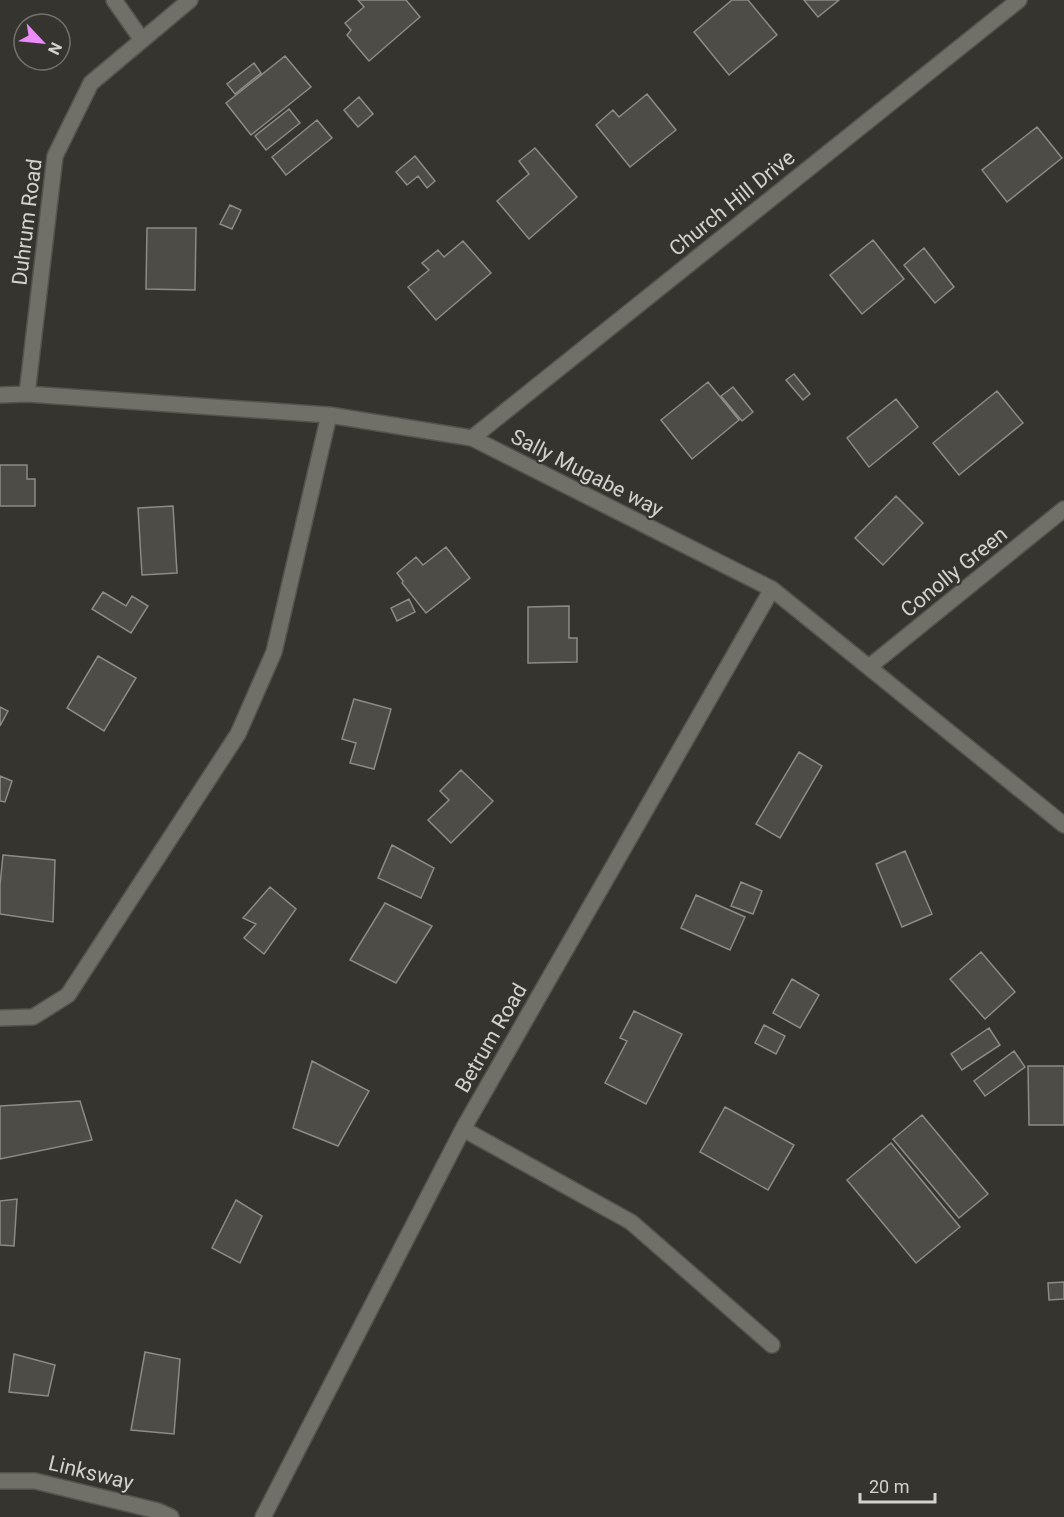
<svg xmlns="http://www.w3.org/2000/svg" width="1064" height="1517" font-family="Roboto,sans-serif">
	<style>
		.building { fill: #4d4c46; stroke: #8c8b84; stroke-width: 1.5 }
		.lines { fill: none; stroke-linecap: round; stroke-linejoin: round }
		.street-casing { stroke: #54534d; stroke-width: 18 }
		.street { stroke: #706f68; stroke-width: 15 }
		.labels { text-anchor: middle; dominant-baseline: central; stroke-width: 4.5; stroke-linejoin: round; paint-order: stroke }
		.street-label { font-size: 21px; fill: #d3d2ce; stroke: #35342e }
	</style>
	<rect width="100%" height="100%" fill="#35342e"/>
	<!-- building -->
	<path class="building" d="M358 0H406L420 17 369 61 347 35 351 30 345 23 364 7Z
		M732 0H748L777 35 729 75 694 32Z
		M804 0H839L818 17Z
		M285 56 311 87 251 135 226 103Z
		M254 63 261 73 235 94 227 84Z
		M647 94 676 130 630 167 596 125 613 110 619 117Z
		M359 97 373 114 358 127 344 110Z
		M289 109 300 123 266 150 255 136Z
		M317 120 332 138 286 175 272 157Z
		M1037 127 1062 158 1007 202 982 170Z
		M535 148 577 197 529 239 497 201 529 174 519 161Z
		M415 156 435 181 427 188 418 176 407 185 396 172Z
		M230 205 241 210 232 229 220 224Z
		M147 228H196L195 290 146 289Z
		M873 240 904 279 862 314 830 275Z
		M463 241 491 273 436 320 408 287 429 270 422 263 438 250 444 257Z
		M924 248 954 287 935 303 904 265Z
		M794 374 810 394 803 400 786 380Z
		M708 382 739 420 692 459 661 420Z
		M733 387 753 412 742 421 721 396Z
		M997 391 1023 423 959 475 933 443Z
		M896 399 918 427 869 467 847 438Z
		M0 465H27V479H35V506H0Z
		M896 496 923 523 883 565 855 538Z
		M173 506 177 573 142 575 138 508Z
		M446 547 470 578 426 613 402 583 403 581 397 573 416 557 423 565Z
		M103 592 126 606 132 596 148 606 131 633 92 609Z
		M409 599 415 612 397 621 391 608Z
		M569 606V638H577V662L528 663V607Z
		M98 656 136 678 104 731 67 708Z
		M354 699 391 709 374 769 350 763 356 743 342 739Z
		M0 707 8 711 0 726Z
		M799 752 822 766 780 838 756 824Z
		M461 770 493 801 451 843 428 820 449 800 440 791Z
		M0 776 12 781 5 802 0 801Z
		M392 845 434 868 421 898 378 878Z
		M905 851 932 914 902 927 876 864Z
		M3 855 55 860 53 922 0 914V885Z
		M741 882 762 891 753 914 731 906Z
		M270 887 296 909 264 954 244 938 256 924 243 918Z
		M696 895 745 917 730 950 681 928Z
		M385 903 432 926 396 983 350 960Z
		M981 952 1015 992 985 1019 950 979Z
		M792 979 819 995 800 1028 773 1013Z
		M634 1011 682 1034 646 1104 605 1083 627 1041 620 1038Z
		M764 1025 785 1036 776 1054 755 1043Z
		M989 1028 1000 1045 962 1070 951 1054Z
		M1014 1051 1025 1067 985 1096 974 1081Z
		M312 1061 369 1091 338 1146 293 1128Z
		M1028 1066H1064V1125H1029Z
		M80 1101 92 1140 0 1159V1106Z
		M725 1107 794 1145 768 1190 700 1152Z
		M922 1115 988 1194 959 1218 893 1139Z
		M891 1143 960 1227 916 1263 847 1180Z
		M17 1199 14 1246 0 1245V1201Z
		M236 1200 262 1216 240 1263 212 1248Z
		M1064 1282V1299L1049 1300 1048 1283Z
		M145 1352 180 1359 174 1434 131 1430Z
		M14 1354 55 1365 48 1396 9 1392Z"/>
	<g class="lines">
		<defs>
			<path id="street" d="M114 0 142 40
				M27 394 55 156 91 83 190 0
				M0 395 27 394 329 415 472 438 772 589 1064 825
				M472 438 1019 0
				M869 667 1064 509
				M0 1018 33 1017 68 995 238 734 274 652 329 415
				M463 1129 631 1222 772 1345
				M0 1481H35L158 1511 171 1517
				M263 1517 463 1129 772 589"/>
		</defs>
		<!-- street casing -->
		<use href="#street" class="street-casing"/>
		<!-- street -->
		<use href="#street" class="street"/>
	</g>
	<g class="labels">
		<!-- street labels -->
		<g class="street-label">
			<text transform="translate(732 203) rotate(-39)">Church Hill Drive</text>
			<text transform="translate(27 222) rotate(-83)">Duhrum Road</text>
			<text transform="translate(587 473) rotate(27)">Sally Mugabe way</text>
			<text transform="translate(954 572) rotate(-39)">Conolly Green</text>
			<text transform="translate(491 1038) rotate(-60)">Betrum Road</text>
			<text transform="translate(91 1473) rotate(14)">Linksway</text>
		</g>
	</g>
	<!-- north arrow -->
	<g transform="translate(42 42) rotate(116)"><circle r="28" fill="#35342e" stroke="#74736e" stroke-width="1.5"/>
	<path d="M0-4.5L10 22L0 15L-10 22Z" fill="#ec8cfa"/>
	<text y="-9" font-size="16" font-weight="bold" text-anchor="middle" fill="#d3d2ce">N</text>
	</g>
	<!-- scale -->
	<path d="M860 1493v9h75v-9" fill="none" stroke="#d3d2ce" stroke-width="3"/>
	<text x="869" y="1493" font-size="18" fill="#d3d2ce" stroke="#35342e" stroke-width="4.5" paint-order="stroke">20 m</text>
</svg>
